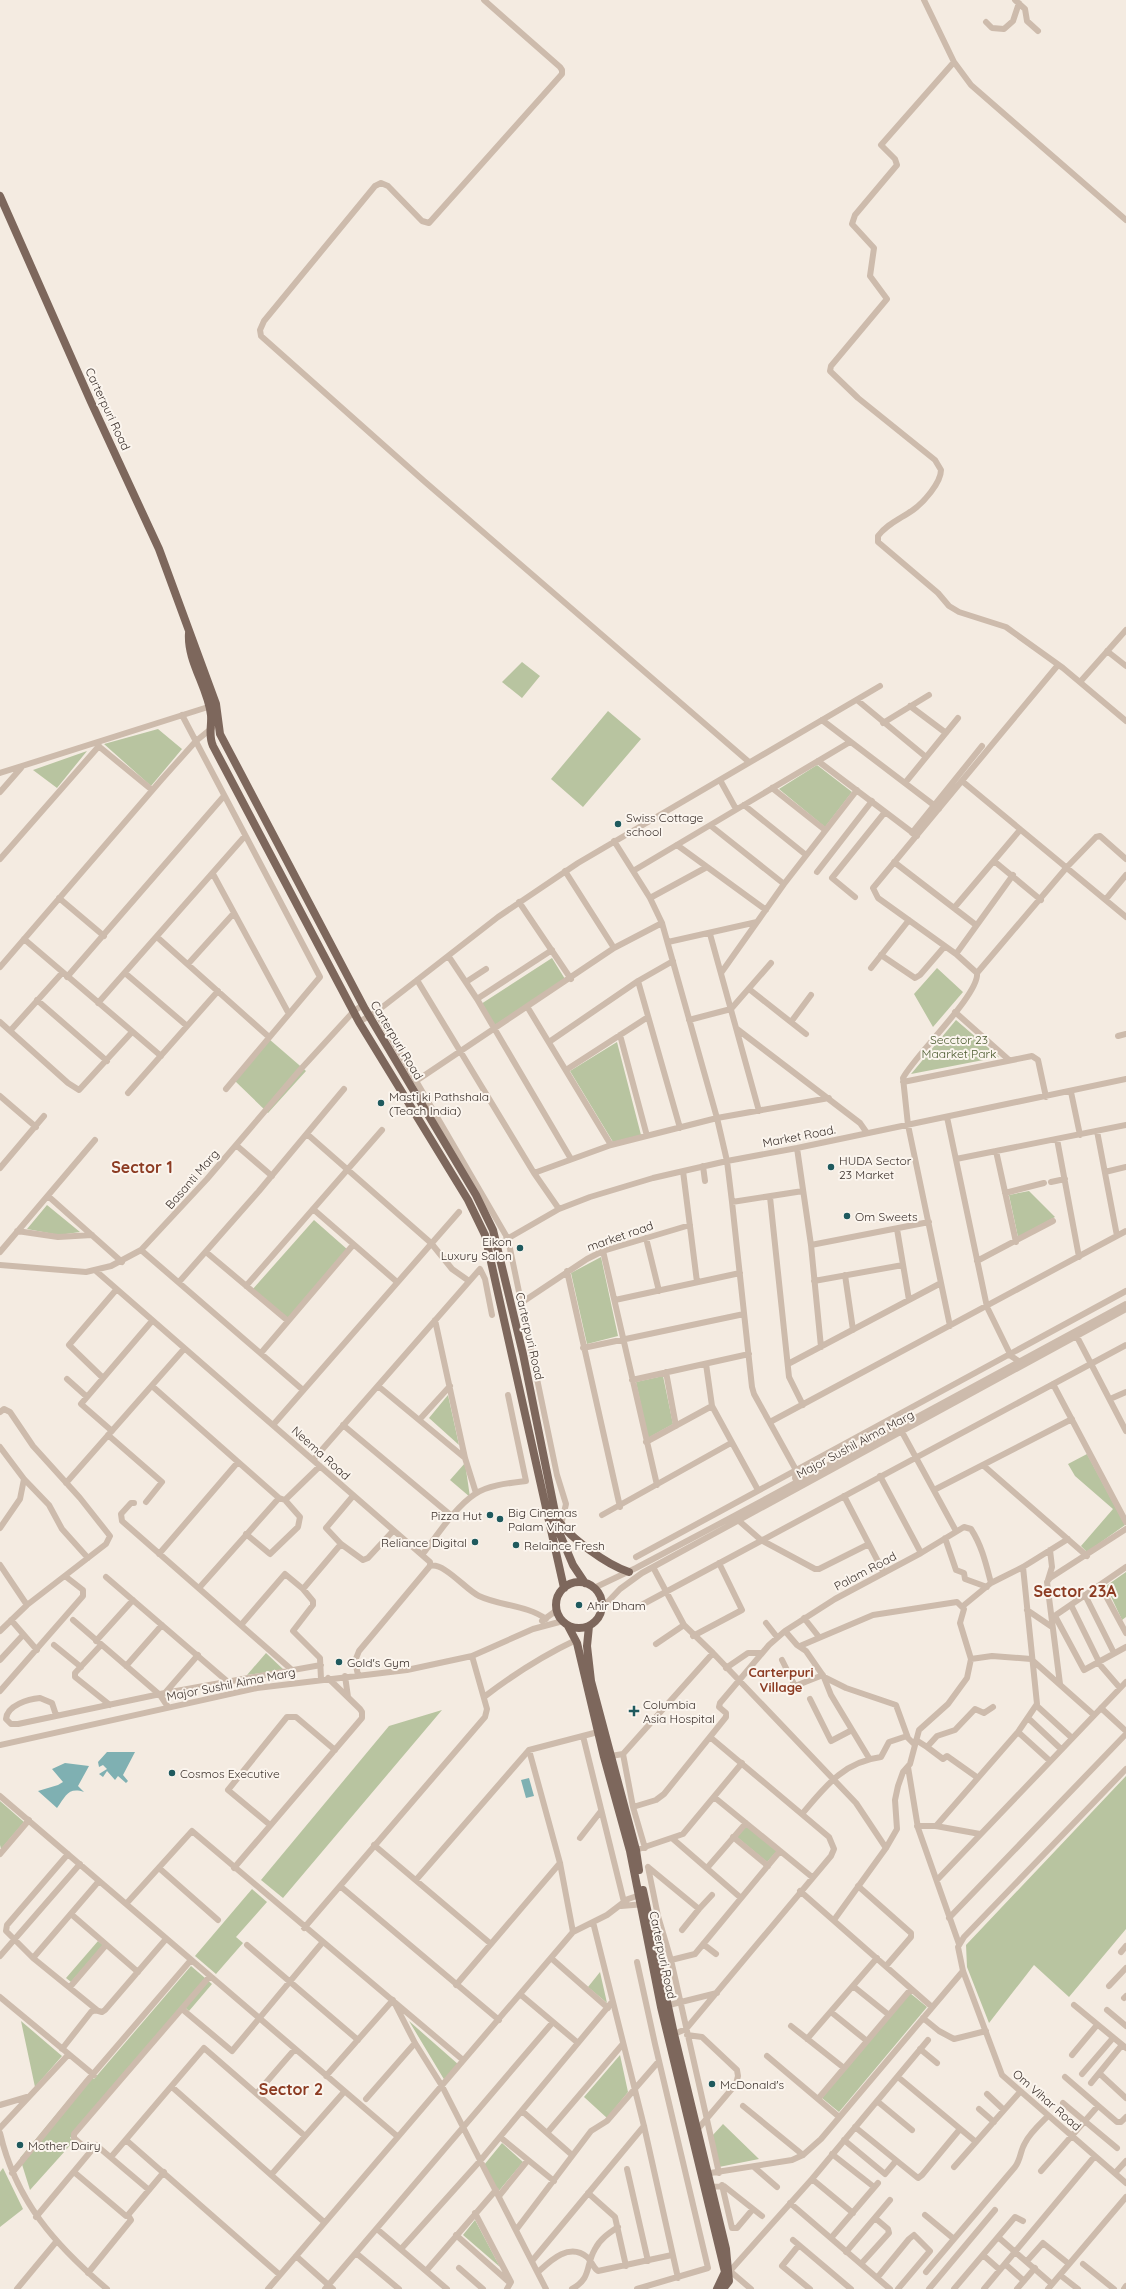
<svg xmlns="http://www.w3.org/2000/svg" width="1126" height="2289" font-family="Quicksand,sans-serif">
	<style>
		.green { fill: #b8c4a0 }
		.water { fill: #7fb0b2 }
		.lines { fill: none; stroke-linecap: round; stroke-linejoin: round }
		.minor { stroke: #cdbbac; stroke-width: 6 }
		.major { stroke: #7d675c; stroke-width: 8 }
		.poi-dot { fill: #1f5a5e; stroke: #fbf5ee; stroke-width: 1.5 }
		.labels { text-anchor: middle; dominant-baseline: central; stroke-width: 4; stroke-linejoin: round; paint-order: stroke }
		.street-label { font-size: 12px; fill: #3b302b; stroke: #fbf5ee }
		.poi-label { font-size: 12px; fill: #3b302b; stroke: #fbf5ee; text-anchor: start }
		.park-label { font-size: 12px; fill: #4a5a2e; stroke: #fbf5ee }
		.neighbourhood-label { font-size: 13px; font-weight: bold; fill: #8c3b22; stroke: #fbf5ee }
		.district-label { font-size: 16px; font-weight: bold; fill: #8c3b22; stroke: #fbf5ee }
	</style>
	<rect width="100%" height="100%" fill="#f4ebe1"/>
	<!-- green -->
	<path class="green" d="M522 662 540 676 522 698 502 682Z
		M608 711 641 739 583 807 551 779Z
		M158 729 182 749 151 786 104 744Z
		M87 751 57 788 33 770Z
		M817 765 852 792 825 827 779 789Z
		M552 958 565 979 495 1025 481 1004Z
		M937 968 963 992 933 1027 914 994Z
		M956 1020 999 1057 911 1074Z
		M269 1039 306 1071 268 1113 235 1081Z
		M617 1042 641 1135 613 1142 570 1071Z
		M1029 1191 1055 1217 1018 1237 1009 1195Z
		M47 1205 80 1232 59 1235 27 1229Z
		M314 1220 348 1250 287 1320 252 1290Z
		M601 1257 618 1336 587 1344 571 1273Z
		M663 1376 673 1424 648 1438 636 1382Z
		M448 1395 459 1445 429 1418Z
		M1087 1454 1125 1525 1087 1552 1081 1546 1113 1509 1075 1476 1068 1464Z
		M465 1463 470 1497 450 1480Z
		M1126 1572V1617L1122 1620 1106 1586Z
		M266 1653 284 1670 247 1675Z
		M442 1710 283 1898 261 1880 389 1726Z
		M1126 1776V1929L1069 1997 1034 1965 989 2023 967 1967 966 1945Z
		M0 1801 24 1822 1 1849 0 1845Z
		M746 1826 777 1851 767 1862 737 1837Z
		M252 1889 267 1902 236 1937 243 1943 216 1974 195 1956Z
		M98 1941 103 1945 71 1982 66 1978Z
		M191 1966 212 1984 189 2011 182 2005 70 2138 74 2141 30 2190 20 2158 89 2075 94 2079Z
		M600 1972 607 2003 588 1987Z
		M910 1993 927 2007 839 2112 822 2098Z
		M21 2021 62 2056 35 2087Z
		M409 2021 459 2065 445 2081Z
		M620 2055 628 2092 607 2118 584 2097Z
		M723 2124 759 2159 719 2167 712 2136Z
		M502 2143 523 2162 498 2192 484 2165Z
		M3 2168 23 2209 0 2227V2172Z
		M475 2220 500 2267 463 2235Z"/>
	<!-- water -->
	<path class="water" d="M107 1752H135L123 1775 128 1781 126 1783 118 1776 115 1780 107 1771 103 1777 99 1774 107 1769 103 1765 99 1767 98 1762Z
		M65 1763 89 1766 78 1786 84 1792C68 1787 66 1796 57 1808L38 1791 58 1785 63 1782 52 1769Z
		M529 1778 534 1796 526 1798 521 1780Z"/>
	<g class="lines">
		<!-- minor -->
		<path class="minor" d="M484 0 560 67 562 70V74L429 223 422 221 388 186 381 183 375 186 264 321 260 330 261 336 424 481 749 762
			M924 0 954 62 971 85 1126 220
			M1015 0 1025 9 1027 21 1038 31
			M986 22 992 28 1004 29 1013 21 1019 3
			M954 62 881 145 895 159 897 165 855 215 852 224 874 248 870 276 887 299 831 366 830 371 858 398 935 460 941 470C941 483 923 503 913 510 900 519 887 524 878 536V542L938 593 949 606 959 612 1006 627 1063 668 1126 721
			M1107 651 1126 666
			M1080 682 1126 630
			M857 700 926 757
			M910 706 946 733
			M182 715 320 977 226 1089
			M822 720 939 809
			M883 723 929 695
			M96 744 152 790
			M818 761 917 836
			M0 773 208 707
			M720 780 736 809
			M962 781 1126 917
			M905 783 958 718
			M772 788 825 830
			M0 792 21 768
			M744 805 806 855
			M711 826 784 884
			M912 833 982 746
			M614 841 650 898 662 923 717 1118 727 1161 732 1202 752 1387 754 1394 796 1470 795 1478 799 1487
			M677 845 766 910
			M0 859 99 746
			M994 861 1041 900
			M894 862 976 925
			M565 871 614 948
			M633 871 850 742
			M817 872 872 801
			M213 874 289 1014
			M855 897 832 878 885 812
			M59 898 104 936
			M650 898 707 867
			M1106 899 1126 875
			M519 902 571 979
			M954 908 1020 830
			M710 934 759 1111
			M157 937 269 1037
			M24 939 161 1056
			M668 942 757 922
			M956 954 1013 875
			M881 955 915 978 920 975 945 946
			M449 957 477 999 571 1159
			M188 964 234 913
			M0 967 162 779 196 741 212 728
			M871 968 909 920
			M125 973 187 1026
			M721 973 784 884 857 790
			M977 973 1067 867 1096 837 1100 836 1126 859
			M67 977 224 796
			M417 980 534 1173 559 1209
			M638 981 680 1128
			M466 982 486 969
			M749 989 806 1034
			M477 999 552 950
			M37 1000 107 1061
			M98 1003 245 836
			M528 1008 611 1145
			M376 1012 508 1239 557 1475 566 1504 561 1525
			M955 1012 1009 1060
			M689 1020 731 1009 771 963
			M0 1022 68 1083 79 1090 132 1032
			M359 1022 376 1012 498 917 578 863 880 686
			M791 1022 811 995
			M737 1029 860 1123 867 1133
			M10 1031 62 973
			M620 1035 647 1136
			M1118 1036 1126 1034
			M549 1042 638 981 673 961
			M566 1070 648 1017
			M416 1081 614 948 662 923
			M903 1082 1032 1056 1038 1060 1046 1097
			M1071 1092 1080 1135
			M128 1093 218 991
			M0 1096 36 1127
			M947 1117 987 1307 1011 1356 1020 1362
			M1097 1131 1117 1236
			M307 1134 431 1243 452 1269 469 1281
			M1057 1139 1079 1257
			M236 1145 272 1176
			M797 1148 811 1245 821 1347
			M996 1151 1016 1242
			M956 1159 1126 1125
			M703 1166 705 1181
			M0 1168 44 1116
			M683 1171 697 1282
			M1105 1172 1126 1167
			M534 1173 611 1145 717 1118 829 1098
			M1051 1182 1065 1179
			M1005 1193 1044 1183
			M48 1196 122 1262
			M770 1197 789 1377 803 1405
			M732 1202 803 1191
			M313 1209 397 1282
			M897 1229 909 1300
			M17 1231 58 1237 92 1235
			M646 1238 659 1291
			M811 1245 929 1222
			M493 1247 559 1209 590 1197 653 1178 727 1161 797 1148 1126 1079
			M141 1250 303 1390
			M603 1251 657 1485
			M0 1252 95 1140
			M206 1252 288 1321
			M977 1261 1053 1221
			M0 1265 86 1272 111 1266 141 1250 207 1179 300 1070 354 1011 363 1005
			M96 1271 430 1562V1566
			M567 1271 620 1507
			M845 1275 853 1330
			M814 1281 903 1265
			M179 1282 259 1191 344 1089
			M246 1286 382 1130
			M615 1300 740 1273
			M521 1303 587 1259 603 1251 690 1225
			M435 1320 465 1458 476 1493
			M950 1326 908 1125 903 1078C914 1056 980 994 977 973L956 954 878 898 873 888 1058 665
			M1075 1333 1126 1431
			M583 1348 744 1314
			M261 1353 353 1245
			M706 1364 712 1406 758 1490
			M788 1364 941 1283
			M666 1372 676 1426
			M103 1378 69 1345 116 1290
			M67 1379 86 1396
			M632 1380 749 1354
			M1053 1384 1126 1522
			M152 1386 279 1498 285 1500 300 1517 298 1527 270 1554 246 1534
			M378 1386 465 1458
			M1110 1399 1126 1392
			M0 1412 4 1409 10 1412 33 1446 80 1498 110 1536 106 1544 27 1605 0 1631
			M420 1419 450 1386
			M770 1422 1126 1231
			M273 1425 459 1212
			M343 1425 453 1517
			M112 1431 81 1404 152 1321
			M902 1432 956 1531
			M108 1435 162 1482 146 1502
			M646 1442 712 1406
			M0 1447 24 1479 49 1505 62 1529 88 1558
			M313 1460 480 1269 485 1279 492 1315
			M984 1466 1087 1556
			M880 1476 921 1553
			M66 1483 184 1349
			M934 1490 1072 1419
			M353 1496 326 1528 341 1544 363 1560 368 1558 393 1531
			M844 1496 884 1573
			M285 1500 320 1466
			M134 1503H131L121 1514 122 1521 292 1670
			M602 1515 731 1443
			M738 1520 761 1540 815 1569H819L869 1544
			M0 1528 20 1499 24 1479
			M945 1538 956 1570 964 1573 965 1579 987 1587
			M159 1554 238 1462
			M422 1555C436 1537 455 1507 475 1494 488 1485 510 1483 526 1481L508 1395
			M636 1557 1126 1291
			M0 1565 27 1605
			M430 1566C444 1562 466 1590 479 1596 500 1606 527 1605 546 1619
			M653 1567 684 1625 713 1653 856 1803 886 1848
			M106 1577 228 1682
			M1048 1580 1052 1567 1050 1550
			M1100 1585 1126 1633
			M199 1588 279 1498
			M594 1588 636 1568 736 1515 1126 1304
			M303 1589 341 1544
			M1085 1595 1114 1653
			M1071 1605 1101 1666 1120 1688
			M963 1606 991 1583 1023 1567 1068 1539
			M602 1608 620 1589 642 1573 1126 1309
			M634 1609 1126 1345
			M1027 1610 1052 1627
			M1055 1616 1084 1670 1126 1647
			M1053 1617 1126 1567
			M804 1618 819 1637
			M11 1620 37 1650
			M73 1620 160 1695 168 1707
			M542 1621 557 1610
			M766 1623 777 1637
			M241 1625 285 1574 303 1589 313 1601V1605L293 1631 320 1658 321 1679
			M785 1631 835 1599 921 1553 964 1527 971 1529C982 1546 986 1564 991 1583
			M693 1636 742 1610 719 1563
			M96 1641 133 1600
			M656 1644 684 1625
			M54 1645 81 1667
			M101 1645 75 1673V1677L110 1705
			M800 1646 873 1615 957 1602 964 1609 960 1623 971 1659 967 1678 948 1704 919 1730 910 1764 903 1772 898 1786 895 1800 897 1829 886 1848 834 1920
			M971 1659 992 1656 1031 1659 1094 1715
			M0 1660 23 1635
			M782 1660 795 1686 823 1675 831 1695 869 1758
			M126 1666 162 1625
			M726 1668 748 1653H762
			M358 1675 355 1661 359 1651 430 1566
			M345 1676 348 1697
			M1060 1684 1047 1582 1050 1578 1126 1529
			M0 1691 83 1596V1590L65 1576
			M165 1693 198 1655
			M484 1697C514 1674 542 1656 576 1640
			M810 1699 831 1741 852 1730
			M1037 1706 1072 1738
			M1101 1708 1126 1731
			M56 1715 52 1703 40 1698C29 1699 7 1705 6 1719L11 1724H18L165 1693 321 1665
			M1028 1718 1061 1749
			M1018 1732 1050 1761
			M583 1736 624 1902
			M916 1740 927 1747 937 1736 955 1730 975 1709 984 1713 993 1707
			M0 1745 257 1688 407 1670 472 1656 533 1629 563 1621
			M927 1747 943 1759 947 1756 978 1778
			M529 1750 560 1863 573 1932
			M623 1754 633 1807 645 1848
			M611 1756 623 1754 713 1653
			M908 1767 918 1828 959 1944
			M1126 1769 964 1937 958 1947 963 1971 1002 2075 1126 2183
			M0 1796 397 2136
			M714 1797 812 1877
			M633 1807 656 1800 664 1794 726 1717V1713L719 1707 720 1703 769 1645 785 1631 797 1645 806 1651 824 1677 846 1688 896 1705 908 1738 914 1744
			M802 1814C825 1787 843 1762 881 1757L889 1742 907 1736
			M270 1825 228 1790 287 1717H296L335 1750
			M917 1826H936L980 1834
			M936 1826 1018 1732 1037 1704 1023 1567
			M733 1837 768 1866
			M580 1838 601 1811
			M673 1839 741 1898
			M374 1845 491 1944
			M636 1850 683 1834 742 1763
			M0 1854 29 1820
			M68 1854 7 1925 6 1931 33 1958 97 2010
			M648 1867 658 1916 671 1960 719 2173
			M648 1867 699 1909 682 1930
			M159 1868 218 1920
			M234 1868 362 1718V1712L360 1709 328 1678
			M707 1868 746 1823
			M416 1880 529 1750 598 1732
			M937 1880 1126 1682
			M340 1886 499 2020
			M858 1886 911 1933V1937L886 1966
			M800 1891 932 2007
			M126 1904 192 1831 463 2060
			M621 1906 645 1904
			M699 1909 712 1895
			M71 1914 138 1972
			M949 1918 1126 1734
			M593 1922 644 2126 678 2278
			M304 1928 485 1717 487 1709 472 1656
			M703 1944 716 1954
			M247 1945 358 2040
			M1121 1952 1126 1946
			M0 1956 80 1864
			M33 1958 99 1881
			M551 1958 608 2008
			M671 1960 695 1954 780 1851
			M456 1985 560 1863
			M853 1986 889 2015
			M1109 1986 1126 1968
			M70 1987 106 1945
			M521 1995 578 2043
			M0 1997 94 2075
			M1124 1998 1126 1996
			M669 2005 717 1993
			M1074 2005 1126 2048
			M182 2009 232 2051 322 1943
			M1107 2010 1126 2026
			M831 2012 867 2041
			M923 2018 939 2031 954 2039 986 2031
			M791 2026 844 2068
			M674 2034 686 2029 831 1856 834 1849 829 1837 710 1737
			M687 2035 702 2037 737 2070 738 2076 736 2084 697 2130
			M807 2039 877 1958
			M62 2049 91 2012 95 2010 102 2012 105 2010 166 1939
			M920 2049 937 2063
			M1072 2055 1097 2025
			M767 2056 838 2116
			M1099 2073 1126 2098
			M1082 2074 1113 2038
			M326 2076 393 2000 415 2043 442 2086 546 2289
			M898 2077 976 2142
			M1065 2077 1117 2122H1121L1126 2117
			M1091 2083 1122 2045
			M172 2087 324 2222
			M257 2093 295 2049
			M987 2094 1004 2110
			M366 2099 415 2043
			M818 2099 911 1989
			M877 2101 912 2130
			M1063 2103 1117 2148
			M0 2105 27 2097
			M743 2106 803 2155
			M979 2109 994 2122
			M522 2111 572 2155
			M855 2127 918 2178 922 2175 960 2129
			M0 2128 68 2055
			M0 2133C16 2201 55 2245 107 2289
			M547 2133 622 2045
			M500 2137 554 2181
			M126 2140 280 2275
			M844 2140 885 2174 896 2161
			M90 2152 74 2138V2134L210 1976
			M832 2154 874 2187
			M111 2157 204 2048 305 2136
			M754 2167 777 2187
			M954 2167 1020 2092
			M627 2169 648 2261
			M1041 2171 1098 2106
			M74 2172 126 2216 128 2215 131 2220 88 2273
			M12 2173 87 2081 191 1960
			M1115 2173 1126 2161
			M704 2174 792 2160 803 2155 821 2139 963 1971
			M271 2175 344 2092
			M812 2179 853 2213
			M722 2185 732 2228H737L753 2209
			M708 2187 724 2186 762 2216
			M588 2193 615 2217 626 2266
			M499 2196 528 2160
			M790 2203 890 2289
			M475 2213 511 2282 507 2289
			M128 2215 164 2172
			M925 2215 954 2239
			M36 2217 96 2145 149 2190
			M377 2229 447 2289
			M516 2230 591 2131 607 2121 659 2061
			M456 2235 510 2283
			M998 2237 1052 2284
			M831 2238 878 2183
			M793 2240 851 2289
			M799 2245 782 2266 810 2289
			M401 2249 480 2161 612 2002
			M846 2252 890 2200
			M356 2253 399 2289
			M983 2255 1000 2270
			M296 2256 333 2289
			M532 2261 644 2126
			M1027 2261 1043 2243 1069 2264
			M861 2264 889 2233 888 2229 875 2218
			M1005 2264 1024 2281
			M1083 2264 1114 2289
			M459 2268 483 2289
			M426 2271 496 2190
			M730 2271 751 2289
			M538 2272C550 2261 569 2242 587 2257 592 2261 593 2268 598 2271L672 2255
			M725 2272 730 2271 812 2179 928 2040
			M926 2272 1015 2167C1021 2159 1020 2151 1025 2143 1030 2133 1040 2124 1048 2116
			M1060 2275 1078 2289
			M877 2278 909 2239 914 2235 930 2251 898 2289
			M17 2289 56 2242
			M268 2289 573 1932 607 1915 628 1899 643 1894
			M325 2289 553 2022
			M572 2289C592 2278 585 2266 595 2249 600 2239 609 2233 618 2227
			M637 2289 708 2268 655 2044 637 1962
			M929 2289 995 2210
			M954 2289 1015 2217 1023 2221
			M984 2289 1095 2156
			M1017 2289 1035 2268
			M1048 2289 1126 2197
			M1124 2289 1126 2286"/>
		<!-- major -->
		<path class="major" d="M0 196 91 402 159 549 216 704 220 734 365 1009 476 1195 493 1230 523 1354 559 1532 573 1565 585 1583
			M189 633C187 662 208 687 211 715 212 726 208 735 213 746L359 1022 468 1200 485 1235 564 1588
			M557 1519C570 1538 607 1565 629 1572
			M556 1605a23 23 0 1 1 46 0a23 23 0 1 1-46 0Z
			M568 1626 577 1643 604 1757 630 1851 661 2007 725 2272 717 2289
			M589 1626 587 1646 591 1681 636 1850 639 1870
			M643 1890 674 2034 726 2249 729 2281 723 2289"/>
	</g>
	<!-- markers -->
	<g class="poi-dot">
		<circle cx="618" cy="824" r="4"/>
		<circle cx="381" cy="1103" r="4"/>
		<circle cx="831" cy="1167" r="4"/>
		<circle cx="847" cy="1216" r="4"/>
		<circle cx="520" cy="1248" r="4"/>
		<circle cx="490" cy="1515" r="4"/>
		<circle cx="500" cy="1519" r="4"/>
		<circle cx="475" cy="1542" r="4"/>
		<circle cx="516" cy="1545" r="4"/>
		<circle cx="579" cy="1605" r="4"/>
		<circle cx="339" cy="1662" r="4"/>
		<path d="M632 1705h4v4h4v4h-4v4h-4v-4h-4v-4h4z"/>
		<circle cx="172" cy="1773" r="4"/>
		<circle cx="712" cy="2084" r="4"/>
		<circle cx="20" cy="2145" r="4"/>
	</g>
	<g class="labels">
		<!-- street labels -->
		<g class="street-label">
			<text transform="translate(108 409) rotate(65)">Carterpuri Road</text>
			<text transform="translate(397 1040) rotate(59)">Carterpuri Road</text>
			<text transform="translate(799 1136) rotate(-11)">Market Road.</text>
			<text transform="translate(192 1179) rotate(-49)">Basanti Marg</text>
			<text transform="translate(620 1236) rotate(-19)">market road</text>
			<text transform="translate(530 1336) rotate(77)">Carterpuri Road</text>
			<text transform="translate(855 1444) rotate(-28)">Major Sushil Aima Marg</text>
			<text transform="translate(321 1453) rotate(42)">Neema Road</text>
			<text transform="translate(865 1571) rotate(-28)">Palam Road</text>
			<text transform="translate(231 1684) rotate(-11)">Major Sushil Aima Marg</text>
			<text transform="translate(663 1955) rotate(78)">Carterpuri Road</text>
			<text transform="translate(1047 2100) rotate(41)">Om Vihar Road</text>
		</g>
		<!-- poi labels -->
		<g class="poi-label">
			<text x="626" y="817">Swiss Cottage<tspan x="626" dy="14">school</tspan></text>
			<text x="389" y="1096">Masti ki Pathshala<tspan x="389" dy="14">(Teach India)</tspan></text>
			<text x="839" y="1160">HUDA Sector<tspan x="839" dy="14">23 Market</tspan></text>
			<text x="855" y="1216">Om Sweets</text>
			<text x="512" y="1241" text-anchor="end">Eikon<tspan x="512" dy="14">Luxury Salon</tspan></text>
			<text x="508" y="1512">Big Cinemas<tspan x="508" dy="14">Palam Vihar</tspan></text>
			<text x="482" y="1515" text-anchor="end">Pizza Hut</text>
			<text x="467" y="1542" text-anchor="end">Reliance Digital</text>
			<text x="524" y="1545">Relaince Fresh</text>
			<text x="587" y="1605">Ahir Dham</text>
			<text x="347" y="1662">Gold's Gym</text>
			<text x="643" y="1704">Columbia<tspan x="643" dy="14">Asia Hospital</tspan></text>
			<text x="180" y="1773">Cosmos Executive</text>
			<text x="720" y="2084">McDonald's</text>
			<text x="28" y="2145">Mother Dairy</text>
		</g>
		<!-- park labels -->
		<g class="park-label">
			<text x="959" y="1039">Secctor 23<tspan x="959" dy="14">Maarket Park</tspan></text>
		</g>
		<!-- neighbourhood labels -->
		<g class="neighbourhood-label">
			<text x="781" y="1672">Carterpuri<tspan x="781" dy="15">Village</tspan></text>
		</g>
		<!-- district labels -->
		<g class="district-label">
			<text x="142" y="1167">Sector 1</text>
			<text x="1075" y="1591">Sector 23A</text>
			<text x="291" y="2089">Sector 2</text>
		</g>
	</g>
</svg>
